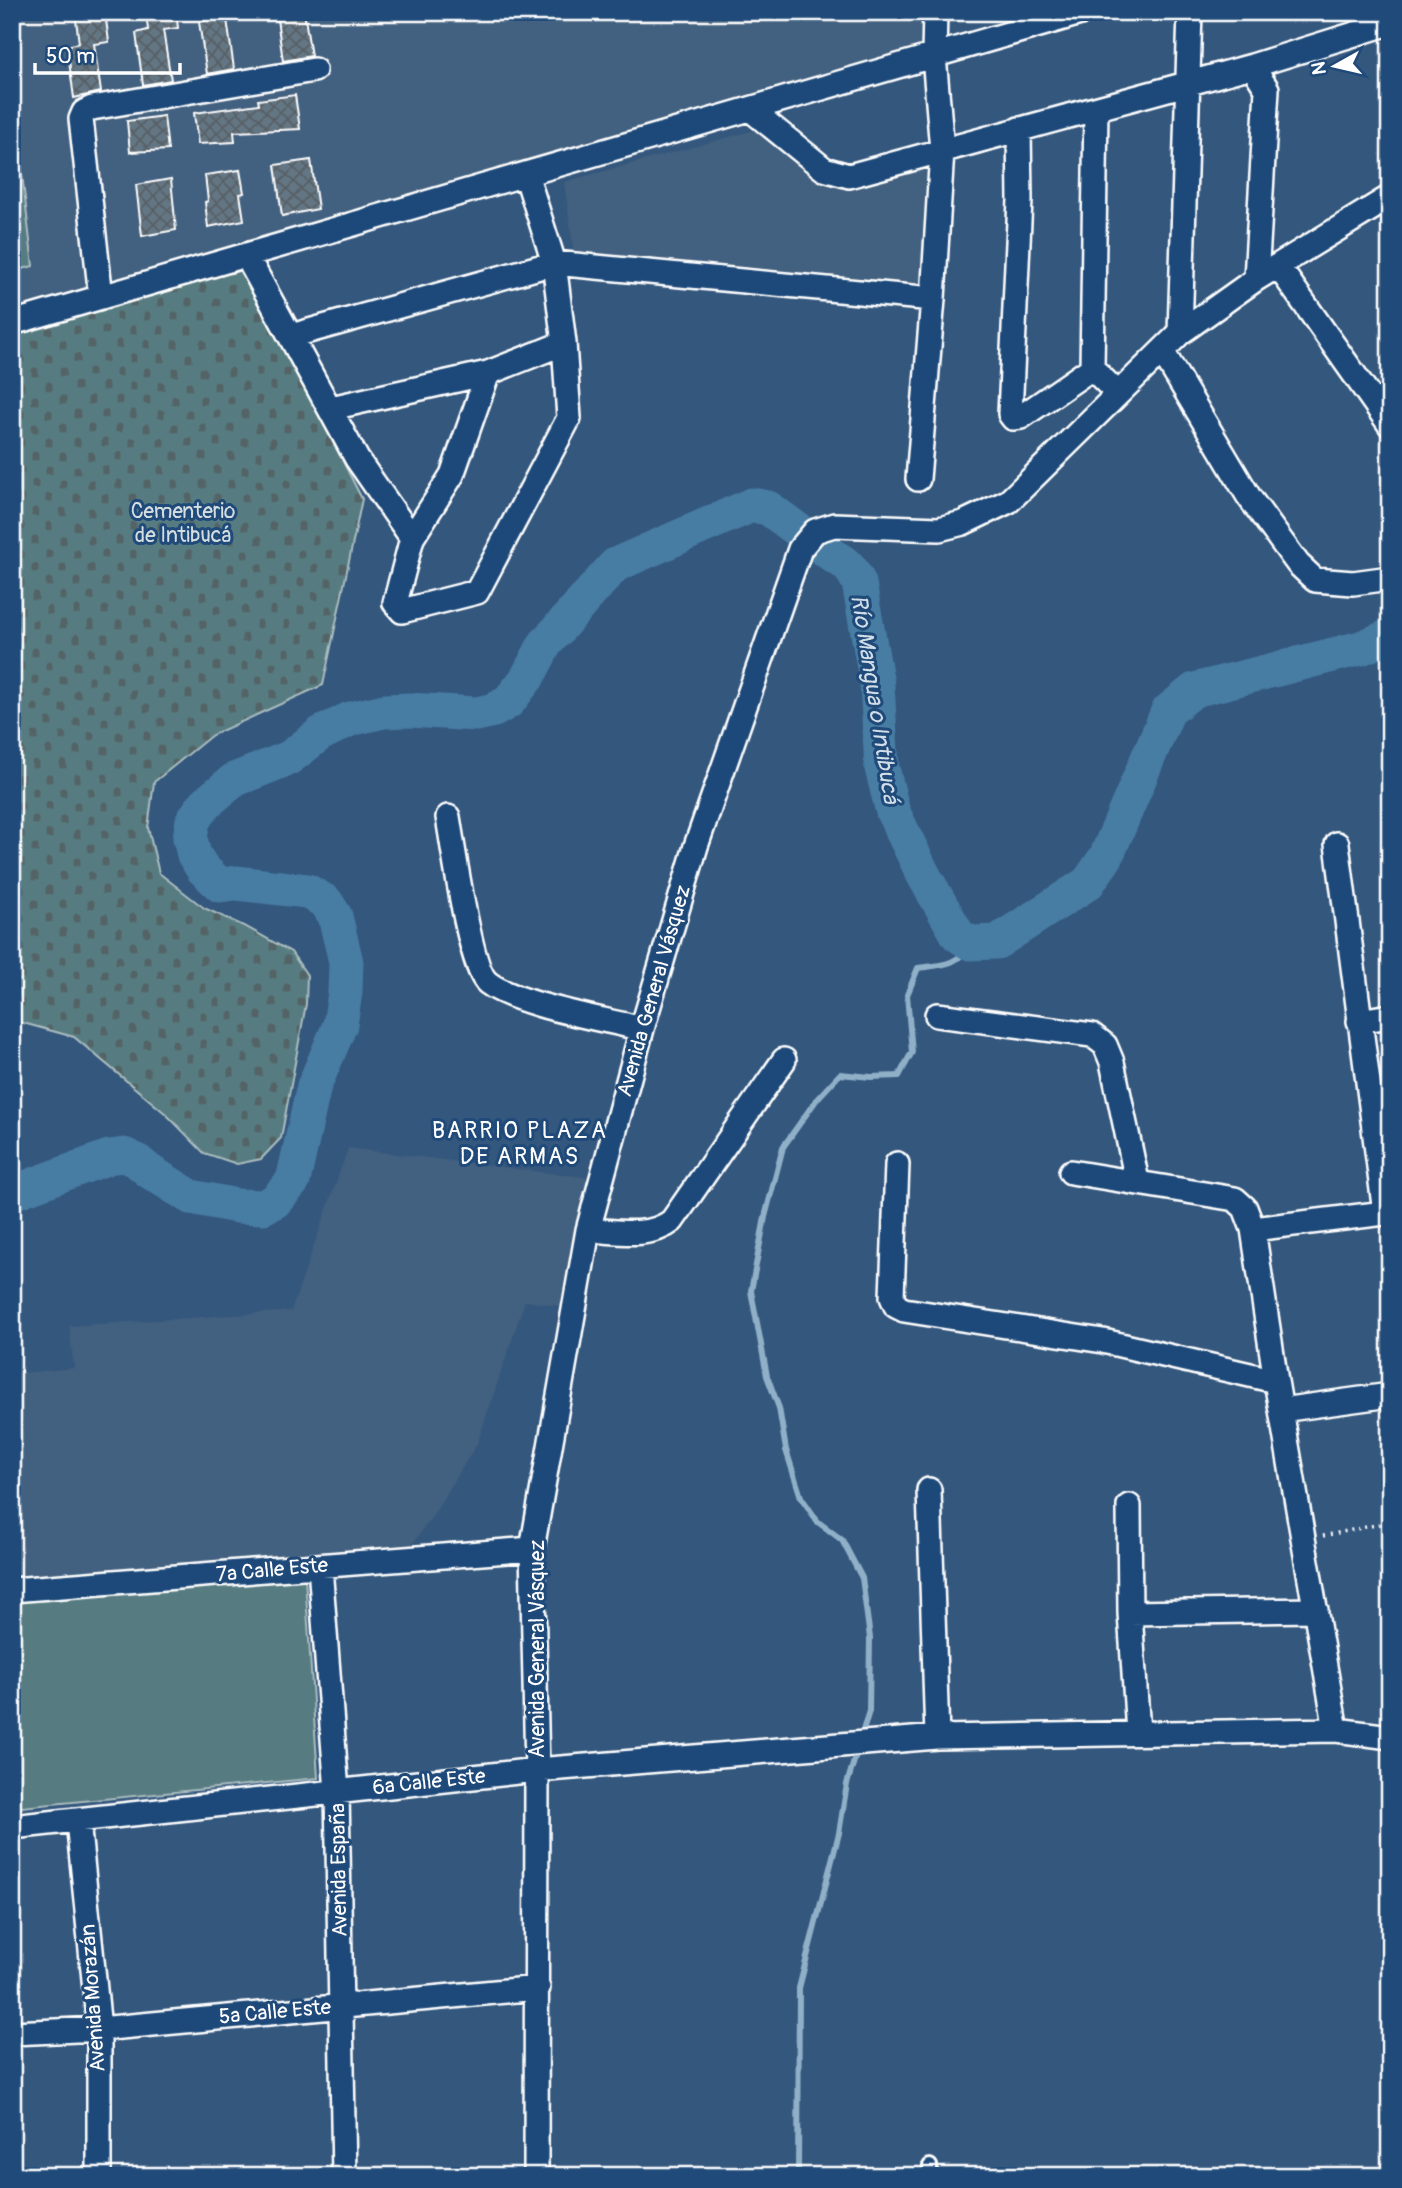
<svg xmlns="http://www.w3.org/2000/svg" width="1402" height="2188" font-family="Pangolin,sans-serif">
	<style>
		.built { fill: #42607f }
		.grass { fill: #577b81; stroke: #abbdc0; stroke-width: 2 }
		.cemetery { fill: url(#cemetery-stones); stroke: #abbdc0; stroke-width: 2 }
		.lines { fill: none; stroke-linecap: round; stroke-linejoin: round }
		.stream { stroke: #90b0c8; stroke-width: 6 }
		.river { stroke: #467ba3; stroke-width: 35 }
		.building { fill: url(#building-cross-hatch); stroke: #fff; stroke-width: 2 }
		.service-casing { stroke: #fff; stroke-width: 18 }
		.minor-casing { stroke: #fff; stroke-width: 28 }
		.path { stroke: #fff; stroke-width: 3.5; stroke-dasharray: 2 5; stroke-linecap: butt }
		.service { stroke: #1f4a7a; stroke-width: 12 }
		.minor { stroke: #1f4a7a; stroke-width: 23 }
		.labels { text-anchor: middle; dominant-baseline: central; stroke-width: 6; stroke-linejoin: round; paint-order: stroke }
		.park-label { font-size: 21px; fill: #d5dee0; stroke: #1f4a7a }
		.street-label { font-size: 21px; fill: #fff; stroke: #1f4a7a }
		.water-label { font-size: 23px; font-style: italic; fill: #d1dee8; stroke: #1f4a7a }
		.neighbourhood-label { font-size: 23px; letter-spacing: 2px; fill: #fff; stroke: #1f4a7a }
	</style>
	<defs>
		<pattern id="cemetery-stones" width="16" height="16" patternUnits="userSpaceOnUse" patternTransform="scale(1.75)"><rect width="16" height="16" fill="#577b81"/><path d="M2 7V4a2 2 0 0 1 4 0v3zM10 15v-3a2 2 0 0 1 4 0v3z" fill="#526466"/></pattern>
		<pattern id="building-cross-hatch" width="8" height="8" patternUnits="userSpaceOnUse" patternTransform="scale(1.75)"><rect width="8" height="8" fill="#647684"/><path d="M0 0l8 8M0 8l8-8" fill="none" stroke="#575f65"/></pattern>
	</defs>
	<rect width="100%" height="100%" fill="#34577d"/>
	<filter id="ink" filterUnits="userSpaceOnUse"><feTurbulence type="fractalNoise" baseFrequency=".0143" numOctaves="2"/><feDisplacementMap in="SourceGraphic" scale="14" xChannelSelector="R" yChannelSelector="G"/><feConvolveMatrix kernelMatrix="1 2 1 2 8 2 1 2 1" color-interpolation-filters="sRGB"/></filter>
	<g filter="url(#ink)">
		<!-- built -->
		<path class="built" d="M12 12H924L923 48 12 309Z
			M755 130 815 175 834 185H859L929 166 924 288 575 261 564 182Z
			M348 1148 592 1178 561 1306 525 1301 477 1444 434 1514 411 1546 398 1553 12 1581V1374L74 1368 69 1326 291 1311Z"/>
		<!-- grass -->
		<path class="grass" d="M12 90 33 266 12 272Z
			M305 1578 318 1778 12 1808V1599Z"/>
		<!-- cemetery -->
		<path class="cemetery" d="M243 264 362 499 323 685 212 735 154 782 148 828 159 873 204 908 248 928 291 952 307 975 306 1004 281 1138 261 1159 237 1164 204 1153 166 1114 74 1037 12 1020V330Z"/>
		<g class="lines">
			<!-- stream -->
			<path class="stream" d="M861 1737 869 1711 870 1638 862 1578 842 1540 818 1522 801 1497 786 1450 779 1408 767 1376 751 1291 765 1217 783 1147 817 1099 840 1074 871 1077 899 1076 912 1052 907 995 918 968C941 965 959 966 970 943
				M798 2176 799 1988 839 1833 847 1784 858 1748"/>
			<!-- river -->
			<path class="river" d="M12 1193 109 1157 124 1155 137 1161 149 1171 191 1197 237 1206 263 1207 275 1201 293 1181 314 1086 340 1025 345 992 346 962 335 916 326 902 307 891 236 883 220 885 203 869 194 855 190 838 193 820 206 803 234 780 289 758 320 734 350 719 384 711 409 710 477 714 494 710 508 702 527 678 545 644 615 565 752 505 768 508 835 557C848 563 853 571 859 583L877 684 882 768 893 812 923 874 958 935 970 943 997 942 1088 883 1106 857 1168 711 1194 690 1361 648 1390 636"/>
		</g>
		<!-- building -->
		<path class="building" d="M75 12H105L109 42 94 44 101 92 74 98 67 46 79 43Z
			M146 12H176L178 28 163 30 171 80 143 85 136 33 148 30Z
			M211 12H226L234 69 207 74 199 22 212 19Z
			M276 12H304L311 56 283 61Z
			M295 95 300 129 234 132 235 142 198 144 194 113 259 104 258 100Z
			M164 116 168 150 130 152 127 121Z
			M311 160 318 209 282 216 275 165Z
			M240 170 244 193 240 194 244 220 208 227 205 202 208 201 205 175Z
			M171 179 176 230 142 236 136 185Z"/>
		<g class="lines">
			<defs>
				<path id="service" d="M930 2176V2166"/>
				<path id="minor" d="M1252 66 1267 89 1256 279
					M750 109 824 169 849 176 1252 66 1390 23
					M1096 109 1092 368 1117 393
					M1019 129 1020 200 1010 414 1013 418 1021 417 1092 368
					M246 255 357 459 412 538
					M1278 266 1390 425
					M101 297 81 119 84 112 92 108 314 70
					M12 323 1084 12
					M1180 333 1190 12
					M291 336 554 263 933 299
					M1162 351 1249 497 1298 564 1315 580 1353 583 1390 578
					M488 373 452 475 412 538 395 603 402 611 477 592 569 418 564 343 554 263 526 174
					M331 408 488 373 564 343
					M918 479 933 299 942 150 934 56 935 12
					M448 817C453 846 470 969 488 983 517 1005 604 1019 642 1029
					M937 1015 1092 1035 1105 1045 1112 1062 1137 1181
					M1359 1021 1390 1016
					M897 1164 892 1297 896 1306 904 1310 1103 1341 1276 1381
					M1071 1172 1235 1199 1245 1208 1253 1229 1276 1381 1336 1730
					M1253 1229 1385 1213 1337 844
					M588 1230C616 1231 649 1239 672 1221L784 1060
					M1281 1410 1390 1395
					M929 1490 937 1737
					M1129 1506 1130 1613 1138 1733
					M320 1566 337 1792 344 2176
					M12 1590 532 1549
					M1130 1613 1316 1610
					M78 1821 99 2029V2176
					M12 1827 537 1770 937 1737 1336 1730 1390 1737
					M12 2033 99 2029 538 1988
					M536 2176 537 1770 532 1549 588 1230 642 1029 696 846 800 549 815 531 834 525 939 529 963 523 1009 501 1180 333 1256 279 1390 197"/>
			</defs>
			<!-- service casing -->
			<use href="#service" class="service-casing"/>
			<!-- minor casing -->
			<use href="#minor" class="minor-casing"/>
			<!-- path -->
			<path class="path" d="M1323 1536 1390 1522"/>
			<!-- service -->
			<use href="#service" class="service"/>
			<!-- minor -->
			<use href="#minor" class="minor"/>
		</g>
	</g>
	<g class="labels">
		<!-- park labels -->
		<g class="park-label">
			<text x="183" y="511">Cementerio<tspan x="183" dy="24">de Intibucá</tspan></text>
		</g>
		<!-- street labels -->
		<g class="street-label">
			<text transform="translate(654 991) rotate(-74)">Avenida General Vásquez</text>
			<text transform="translate(272 1570) rotate(-5)">7a Calle Este</text>
			<text transform="translate(537 1649) rotate(-90)">Avenida General Vásquez</text>
			<text transform="translate(429 1782) rotate(-6)">6a Calle Este</text>
			<text transform="translate(339 1870) rotate(-91)">Avenida España</text>
			<text transform="translate(93 1998) rotate(-94)">Avenida Morazán</text>
			<text transform="translate(275 2012) rotate(-5)">5a Calle Este</text>
		</g>
		<!-- water labels -->
		<g class="water-label">
			<text transform="translate(875 699) rotate(81)">Río Mangua o Intibucá</text>
		</g>
		<!-- neighbourhood labels -->
		<g class="neighbourhood-label">
			<text x="520" y="1130">BARRIO PLAZA<tspan x="520" dy="26">DE ARMAS</tspan></text>
		</g>
	</g>
	<!-- margin -->
	<rect width="1402" height="2188" fill="none" stroke="#1f4a7a" stroke-width="42"/>
	<rect x="21" y="21" width="1360" height="2146" fill="none" stroke="#fff" stroke-width="2.5" filter="url(#ink)"/>
	<!-- north arrow -->
	<g transform="translate(1335 66) rotate(262)" stroke="#1f4a7a" stroke-width="5" paint-order="stroke">
	<path d="M0-5L12 26L0 18L-12 26Z" fill="#ffffff"/>
	<text y="-10" font-size="19" font-weight="bold" text-anchor="middle" fill="#ffffff">N</text>
	</g>
	<!-- scale -->
	<path d="M35 63v10h145v-10" fill="none" stroke="#ffffff" stroke-width="3.5"/>
	<text x="46" y="63" font-size="21" fill="#ffffff" stroke="#1f4a7a" stroke-width="5" paint-order="stroke">50 m</text>
</svg>
